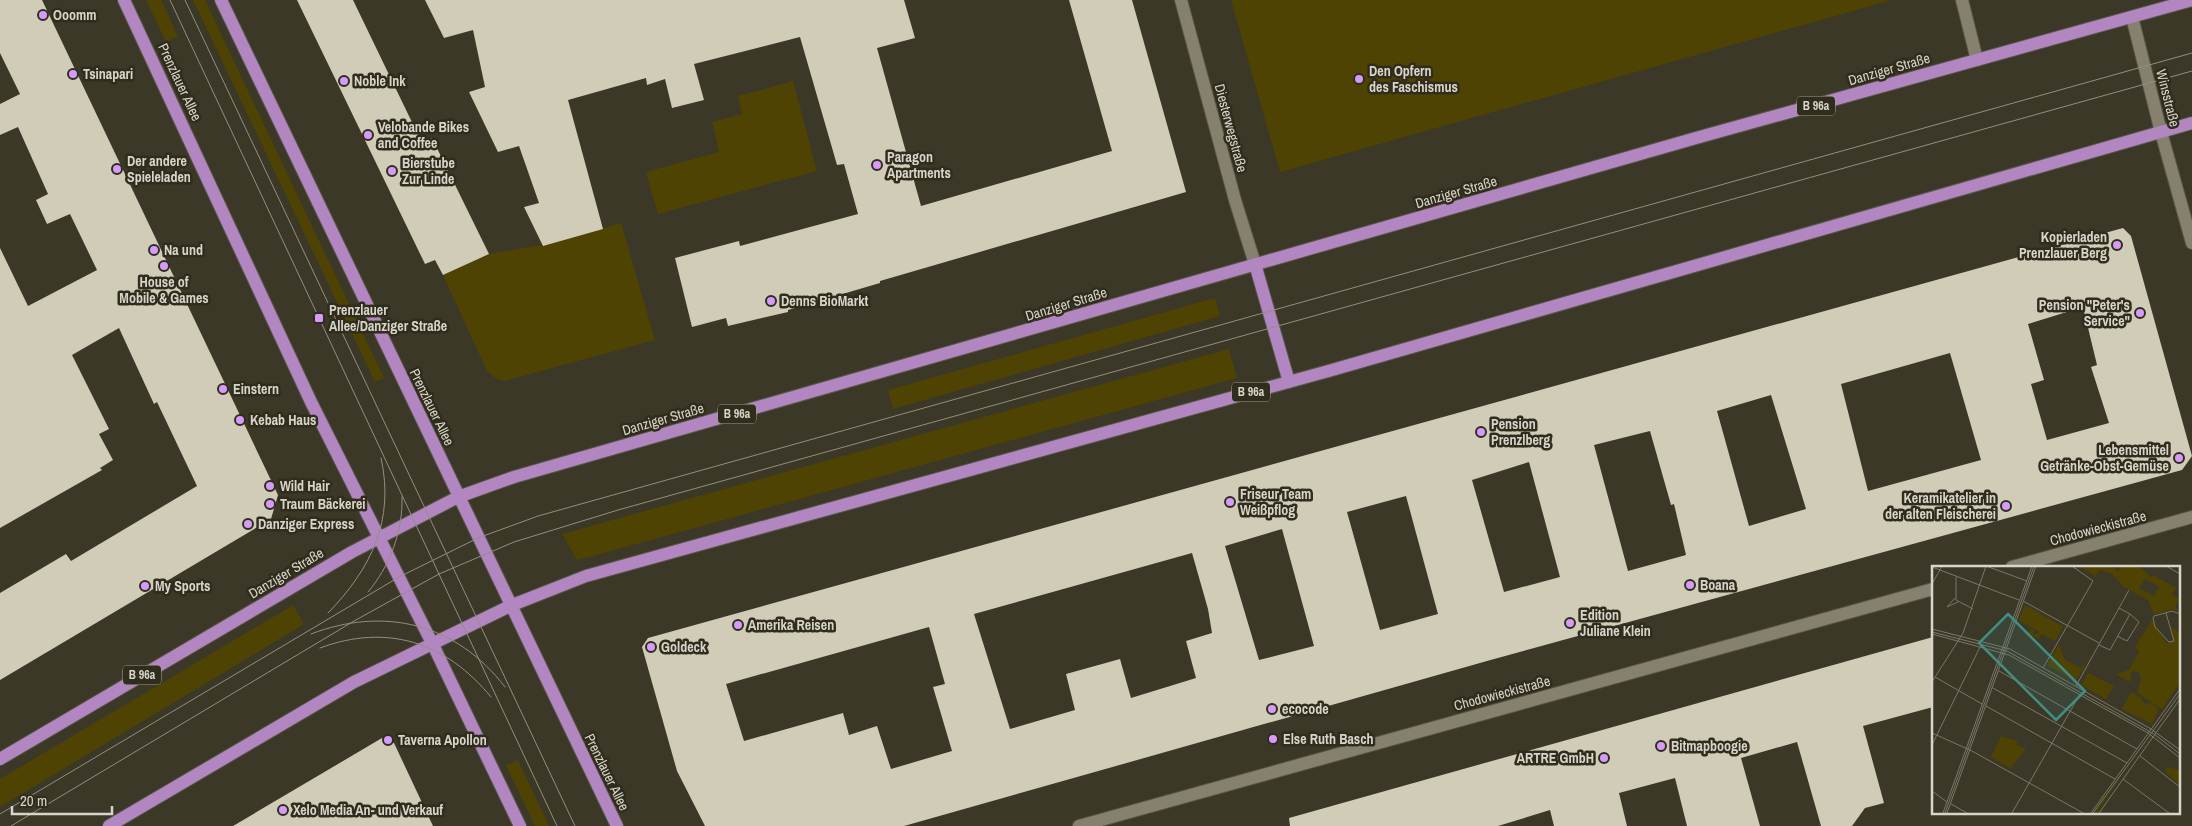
<svg xmlns="http://www.w3.org/2000/svg" width="2192" height="826" font-family="'Archivo Narrow',sans-serif">
	<style>
		.green { fill: #4e4303 }
		.building { fill: #d0ccb8; fill-rule: evenodd }
		.lines { fill: none; stroke-linecap: round; stroke-linejoin: round }
		.minor-casing { stroke: #585647; stroke-width: 14 }
		.major-casing { stroke: #585647; stroke-width: 14 }
		.minor { stroke: #85816e; stroke-width: 12 }
		.major { stroke: #b286c1; stroke-width: 12 }
		.tram { stroke: #928f82; stroke-width: 1 }
		.poi-dot { fill: #d69bf9; stroke: #312d1d; stroke-width: 2 }
		.labels { text-anchor: middle; dominant-baseline: central; stroke-width: 5; stroke-linejoin: round; paint-order: stroke }
		.shield { fill: #312d1d; stroke: #a5a396; stroke-width: 1 }
		.shield-label { font-size: 12px; font-weight: bold; fill: #d7d5ca }
		.poi-label { font-size: 14px; font-weight: bold; fill: #d7d5ca; stroke: #312d1d; text-anchor: start }
		.street-label { font-size: 14px; fill: #d7d5ca; stroke: #312d1d }
		.inset-road { fill: none; stroke: #797768; stroke-width: 1 }
		.view { fill: #418e85; fill-opacity: 0.15; stroke: #418e85; stroke-width: 2.5 }
		.inset-edge { fill: none; stroke: #d7d5ca; stroke-width: 2.5 }
	</style>
	<rect width="100%" height="100%" fill="#3b3827"/>
	<!-- green -->
	<path class="green" d="M146 0H161L178 36 166 42Z
		M193 0H205L384 378 375 382Z
		M1231 0H1892L1280 172Z
		M793 81 817 171 658 214 646 172 719 152 712 122 742 114 738 96Z
		M621 223 655 340 508 380C498 382 494 377 487 371L443 275 489 254 542 245 543 246Z
		M1215 298 1220 316 893 409 888 390Z
		M1229 349 1237 378 593 556 577 560 562 534Z
		M293 605 304 624 296 629 0 807V779Z
		M518 760 549 826H535L506 765Z"/>
	<!-- building -->
	<path class="building" d="M0 0H42L278 495 271 519 0 680V593L66 554 71 561 197 486 157 402 154 404 119 328 72 355 109 429 99 434 113 460 100 468 102 470 0 528V248L28 306 97 270 70 214 47 224 36 200 48 194 18 127 0 135V104L20 94 0 53Z
		M297 0H353L422 143 432 138 489 254 443 275 435 260 425 264Z
		M425 0H904L915 38 877 48 921 206 1112 151 1069 0H1132L1186 192 880 281V283L788 310V312L728 326 726 318 692 327 675 258 739 241 740 246 858 214 844 164 837 165 800 37 694 64 704 100 672 108 665 79 647 85 646 78 568 100 603 229 543 246 524 207 539 203 519 146 498 152 469 92 485 87 473 30 444 38Z
		M2123 228 2131 236 2192 456 2182 470 1487 661 904 826H705L677 771 642 647 648 638ZM2083 307 2097 365 2091 367 2109 423 2047 440 2031 384 2044 380 2028 324ZM1950 353 1981 460 1868 491 1841 384ZM1771 395 1806 509 1749 526 1717 411ZM1650 431 1671 505 1674 504 1686 555 1628 571 1594 445ZM1529 462 1560 577 1504 592 1472 480ZM1406 496 1438 614 1380 630 1347 512ZM1282 529 1314 646 1259 660 1225 546ZM1192 553 1208 609 1212 633 1186 641 1196 678 1131 698 1120 659 1066 674 1075 710 1010 729 974 614ZM929 627 945 684 933 687 952 751 891 769 877 726 849 735 843 713 744 741 726 684Z
		M1933 637V707L1863 726 1884 803 1865 808 1852 826H1821L1797 742 1741 758 1760 826H1687L1675 778 1619 793 1627 826H1554L1550 810 1498 826H1290L1289 818Z
		M382 738 394 743 433 826H233Z"/>
	<g class="lines">
		<defs>
			<path id="minor" d="M1181 0 1235 200 1255 264
				M1962 0 1977 60
				M2132 17 2161 132 2192 243
				M2012 567 2192 517
				M1079 826 1933 589"/>
			<path id="major" d="M124 0 311 402 436 651 520 826
				M221 0 617 826
				M1255 264 1289 382
				M0 759 352 552 458 497 514 477 1696 138 2192 0
				M109 826 354 682 510 606 586 576 1332 370 2192 123"/>
		</defs>
		<!-- minor casing -->
		<use href="#minor" class="minor-casing"/>
		<!-- major casing -->
		<use href="#major" class="major-casing"/>
		<!-- minor -->
		<use href="#minor" class="minor"/>
		<!-- major -->
		<use href="#major" class="major"/>
		<!-- tram -->
		<path class="tram" d="M170 0 557 826
			M185 0 575 826
			M368 592C390 566 403 531 402 497
			M328 613C371 569 395 520 381 458
			M311 634C384 606 456 623 505 687
			M320 648C387 623 446 642 491 697
			M0 814 399 577 478 538 538 516 2192 53
			M11 826 354 621 439 574 514 542 618 510 2192 71"/>
	</g>
	<!-- markers -->
	<g class="poi-dot">
		<circle cx="43" cy="15" r="5"/>
		<circle cx="73" cy="74" r="5"/>
		<circle cx="1359" cy="79" r="5"/>
		<circle cx="344" cy="81" r="5"/>
		<circle cx="368" cy="135" r="5"/>
		<circle cx="877" cy="165" r="5"/>
		<circle cx="117" cy="169" r="5"/>
		<circle cx="392" cy="171" r="5"/>
		<circle cx="2117" cy="245" r="5"/>
		<circle cx="154" cy="250" r="5"/>
		<circle cx="164" cy="266" r="5"/>
		<circle cx="771" cy="301" r="5"/>
		<circle cx="2140" cy="313" r="5"/>
		<rect x="314" y="313" width="10" height="10" rx="2.5"/>
		<circle cx="223" cy="389" r="5"/>
		<circle cx="240" cy="420" r="5"/>
		<circle cx="1481" cy="432" r="5"/>
		<circle cx="2179" cy="458" r="5"/>
		<circle cx="270" cy="486" r="5"/>
		<circle cx="1230" cy="502" r="5"/>
		<circle cx="270" cy="504" r="5"/>
		<circle cx="2006" cy="506" r="5"/>
		<circle cx="248" cy="524" r="5"/>
		<circle cx="1690" cy="585" r="5"/>
		<circle cx="145" cy="586" r="5"/>
		<circle cx="1570" cy="623" r="5"/>
		<circle cx="738" cy="625" r="5"/>
		<circle cx="651" cy="647" r="5"/>
		<circle cx="1272" cy="709" r="5"/>
		<circle cx="1273" cy="739" r="5"/>
		<circle cx="388" cy="740" r="5"/>
		<circle cx="1661" cy="746" r="5"/>
		<circle cx="1604" cy="758" r="5"/>
		<circle cx="283" cy="810" r="5"/>
	</g>
	<g class="labels">
		<!-- shield labels -->
		<g class="shield">
			<rect x="1797" y="96.5" width="38" height="19" rx="4"/>
			<rect x="1232" y="382.5" width="38" height="19" rx="4"/>
			<rect x="718" y="404.5" width="38" height="19" rx="4"/>
			<rect x="123" y="665.5" width="38" height="19" rx="4"/>
		</g>
		<g class="shield-label">
			<text x="1816" y="106">B 96a</text>
			<text x="1251" y="392">B 96a</text>
			<text x="737" y="414">B 96a</text>
			<text x="142" y="675">B 96a</text>
		</g>
		<!-- poi labels -->
		<g class="poi-label">
			<text x="53" y="15">Ooomm</text>
			<text x="1369" y="71">Den Opfern<tspan x="1369" dy="16">des Faschismus</tspan></text>
			<text x="83" y="74">Tsinapari</text>
			<text x="354" y="81">Noble Ink</text>
			<text x="378" y="127">Velobande Bikes<tspan x="378" dy="16">and Coffee</tspan></text>
			<text x="887" y="157">Paragon<tspan x="887" dy="16">Apartments</tspan></text>
			<text x="127" y="161">Der andere<tspan x="127" dy="16">Spieleladen</tspan></text>
			<text x="402" y="163">Bierstube<tspan x="402" dy="16">Zur Linde</tspan></text>
			<text x="2107" y="237" text-anchor="end">Kopierladen<tspan x="2107" dy="16">Prenzlauer Berg</tspan></text>
			<text x="164" y="250">Na und</text>
			<text x="164" y="282" text-anchor="middle">House of<tspan x="164" dy="16">Mobile &amp; Games</tspan></text>
			<text x="781" y="301">Denns BioMarkt</text>
			<text x="2130" y="305" text-anchor="end">Pension "Peter's<tspan x="2130" dy="16">Service"</tspan></text>
			<text x="329" y="310">Prenzlauer<tspan x="329" dy="16">Allee/Danziger Straße</tspan></text>
			<text x="233" y="389">Einstern</text>
			<text x="250" y="420">Kebab Haus</text>
			<text x="1491" y="424">Pension<tspan x="1491" dy="16">Prenzlberg</tspan></text>
			<text x="2169" y="450" text-anchor="end">Lebensmittel<tspan x="2169" dy="16">Getränke-Obst-Gemüse</tspan></text>
			<text x="280" y="486">Wild Hair</text>
			<text x="1240" y="494">Friseur Team<tspan x="1240" dy="16">Weißpflog</tspan></text>
			<text x="1996" y="498" text-anchor="end">Keramikatelier in<tspan x="1996" dy="16">der alten Fleischerei</tspan></text>
			<text x="280" y="504">Traum Bäckerei</text>
			<text x="258" y="524">Danziger Express</text>
			<text x="1700" y="585">Boana</text>
			<text x="155" y="586">My Sports</text>
			<text x="1580" y="615">Edition<tspan x="1580" dy="16">Juliane Klein</tspan></text>
			<text x="748" y="625">Amerika Reisen</text>
			<text x="661" y="647">Goldeck</text>
			<text x="1282" y="709">ecocode</text>
			<text x="1283" y="739">Else Ruth Basch</text>
			<text x="398" y="740">Taverna Apollon</text>
			<text x="1671" y="746">Bitmapboogie</text>
			<text x="1594" y="758" text-anchor="end">ARTRE GmbH</text>
			<text x="293" y="810">Xelo Media An- und Verkauf</text>
		</g>
		<!-- street labels -->
		<g class="street-label">
			<text transform="translate(1889 69) rotate(-16)">Danziger Straße</text>
			<text transform="translate(180 82) rotate(65)">Prenzlauer Allee</text>
			<text transform="translate(2168 98) rotate(76)">Winsstraße</text>
			<text transform="translate(1231 128) rotate(75)">Diesterwegstraße</text>
			<text transform="translate(1456 192) rotate(-16)">Danziger Straße</text>
			<text transform="translate(1066 304) rotate(-17)">Danziger Straße</text>
			<text transform="translate(432 407) rotate(64)">Prenzlauer Allee</text>
			<text transform="translate(663 419) rotate(-16)">Danziger Straße</text>
			<text transform="translate(2098 528) rotate(-15)">Chodowieckistraße</text>
			<text transform="translate(286 573) rotate(-31)">Danziger Straße</text>
			<text transform="translate(1502 693) rotate(-15)">Chodowieckistraße</text>
			<text transform="translate(607 772) rotate(64)">Prenzlauer Allee</text>
		</g>
	</g>
	<!-- overview -->
	<g transform="translate(1932 566)">
		<rect width="248" height="248" fill="#3b3827"/>
		<path d="M146 0H181L186 6 189 0H207L219 11 221 9 244 22 240 29 247 33 243 40 247 46 240 43 222 49 216 34 192 21 180 8 168 4 162 12V9ZM213 13 227 21 222 30 207 22ZM93 39 131 61 123 75 110 68 106 73 95 67 100 64 93 60 102 64 101 69 108 66 87 55ZM220 54 235 77 242 75 239 61 247 66V118L230 143 205 127 209 113 207 106 200 105 198 116 184 108 197 104 207 86 203 81ZM127 78 133 94 149 102 157 92 144 115 115 99ZM156 107 182 120 174 133 149 119ZM199 126 208 131 213 138 219 137 227 143 220 158 190 143ZM69 170 86 175 84 178 94 183 78 202 59 191ZM204 188 164 247H161ZM235 201 247 204V218L232 205Z" fill="#4e4303" fill-rule="evenodd"/>
		<path class="inset-road" d="M54 0 95 15M234 0 248 8M0 1 87 34M24 11V34L41 43M0 18 10 0M23 32 15 41 26 36M91 35 167 77M234 47 242 75 237 76 223 61 221 52 222 50 226 49 240 45 248 48M0 63 78 83 219 163 248 184M0 66 75 85 222 168 248 188M0 68 77 89 216 167 248 192M185 70 195 75 207 56 198 48M167 79 178 84 198 48 187 42M111 102 161 15 140 0M67 105 205 183M3 111 50 138M0 116 31 67 54 0M144 120 197 24M61 122 195 197M54 140 183 213M0 167 40 185 151 247M0 179 48 81M208 190 248 221M191 213 237 247M0 225 15 236M19 238 35 247M11 247 100 0M13 247 102 0M15 247 104 0M80 247 148 128M159 247 248 123M161 247 248 128M167 247 248 133"/>
		<path class="view" d="M76 48 153 125 124 154 47 77Z"/>
		<rect width="248" height="248" class="inset-edge"/>
	</g>
	<!-- scale -->
	<path d="M12 806v8h100v-8" fill="none" stroke="#d7d5ca" stroke-width="2.5"/>
	<text x="20" y="806" font-size="15" fill="#d7d5ca" stroke="#312d1d" stroke-width="4" paint-order="stroke">20 m</text>
</svg>
